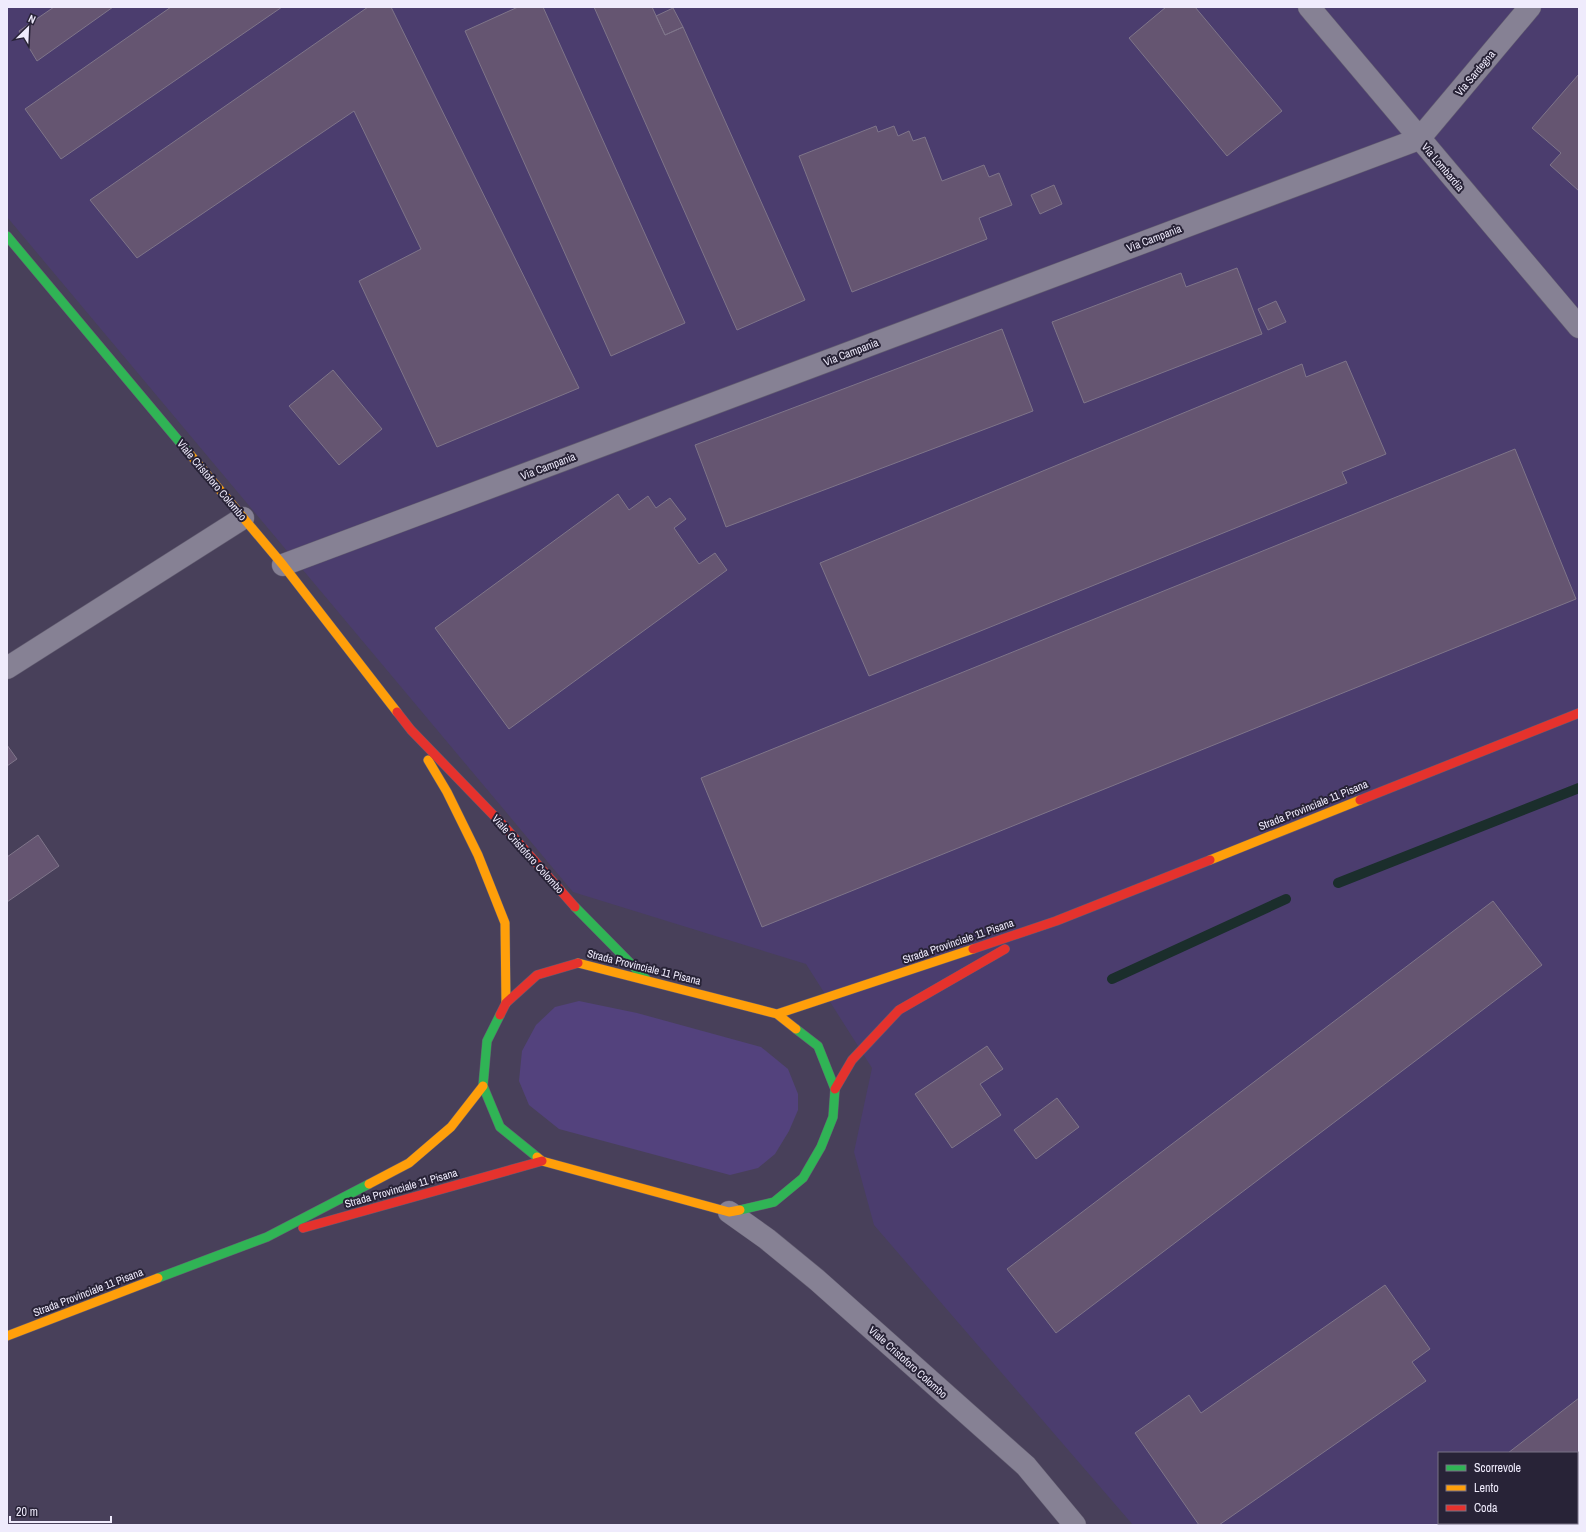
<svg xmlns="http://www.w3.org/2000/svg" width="1586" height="1532" font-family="'Archivo Narrow',sans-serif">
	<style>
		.built { fill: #4b3d6e; fill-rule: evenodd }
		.green { fill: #53427d }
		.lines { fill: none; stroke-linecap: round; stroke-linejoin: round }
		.stream { stroke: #1b2e2c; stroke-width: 10 }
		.building { fill: #655571; stroke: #7f758a }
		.street-casing { stroke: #625c70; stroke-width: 23 }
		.fast-casing { stroke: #625c70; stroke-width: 10 }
		.slow-casing { stroke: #625c70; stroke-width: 10 }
		.jam-casing { stroke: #625c70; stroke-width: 10 }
		.street { stroke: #868194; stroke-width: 22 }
		.fast { stroke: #30b455; stroke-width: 9 }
		.slow { stroke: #ff9f0a; stroke-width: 9 }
		.jam { stroke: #e5322d; stroke-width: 9 }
		.labels { text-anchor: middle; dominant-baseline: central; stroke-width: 4; stroke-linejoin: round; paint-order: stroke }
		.street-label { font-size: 11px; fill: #efebfc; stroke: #282337 }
	</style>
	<rect width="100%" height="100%" fill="#48405a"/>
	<!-- built -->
	<path class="built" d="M7 7H1579V1525H1133L874 1225 854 1152 872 1068 806 964 573 892 7 217ZM1439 1453H1577V1523H1439Z"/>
	<!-- green -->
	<path class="green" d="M579 1001 637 1013 761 1047 788 1069 798 1094V1110L789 1131 775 1154 758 1168 730 1175 559 1129 529 1105 519 1081 522 1051 536 1025 555 1007Z"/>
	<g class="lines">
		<!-- stream -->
		<path class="stream" d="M1338 883 1579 788
			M1112 979 1286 899"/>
	</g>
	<!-- building -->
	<path class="building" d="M54 7H113L37 61 19 31Z
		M171 7H282L61 159 25 109Z
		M368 7H391L579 388 437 447 359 281 421 249 354 111 137 258 90 200Z
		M518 7H543L685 323 611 356 465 31Z
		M594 7H652L665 35 683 27 805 300 737 330Z
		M1166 7H1195L1282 111 1227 156 1129 38Z
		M673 8 683 27 665 35 656 16Z
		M1579 74V191L1550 165 1561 153 1532 128Z
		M876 126 878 132 894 126 898 136 909 131 913 141 925 137 942 181 984 165 989 177 999 173 1012 205 979 218 987 239 852 292 799 156Z
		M1054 185 1062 204 1040 214 1031 195Z
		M1237 268 1262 334 1084 403 1052 322 1181 273 1186 287Z
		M1276 301 1286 322 1268 330 1258 309Z
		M1002 329 1033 411 726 527 695 445Z
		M1346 361 1386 454 1342 472 1347 483 869 676 820 563 1302 364 1306 377Z
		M333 370 382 429 339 465 289 406Z
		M1515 449 1576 599 762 927 701 778Z
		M618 494 629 510 648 496 656 508 670 498 686 519 674 528 699 564 715 553 727 570 509 729 435 628Z
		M7 745 17 759 7 766Z
		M38 835 59 866 7 902V857Z
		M1493 901 1542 965 1056 1333 1007 1269Z
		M987 1046 1003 1069 980 1084 1001 1115 952 1148 915 1094Z
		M1057 1098 1079 1127 1036 1159 1014 1130Z
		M1385 1285 1430 1349 1412 1362 1426 1381 1219 1525H1199L1135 1433 1189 1395 1201 1413Z
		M1579 1398V1525H1465L1464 1523H1577V1453H1508Z"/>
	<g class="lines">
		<defs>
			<path id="street" d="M1309 7 1579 327
				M283 565 1419 139 1530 7
				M7 668 243 518
				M729 1212 767 1239 817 1280 1026 1466 1075 1525"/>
			<path id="fast" d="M7 236 188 452
				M575 907 646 979
				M500 1015 487 1041 483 1086 500 1127 537 1157
				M740 1210 774 1202 803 1178 821 1147 833 1117 835 1089 818 1046 796 1029
				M158 1278 267 1237 369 1184"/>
			<path id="slow" d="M188 452 283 565 397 712
				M428 760 447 792 478 855 505 923 506 1003
				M1210 860 1360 800
				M578 963 777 1014 796 1029
				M777 1014 973 949
				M537 1157 542 1161 729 1212 740 1210
				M369 1184 409 1163 451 1127 483 1086
				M7 1336 158 1278"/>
			<path id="jam" d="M397 712 411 730 503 825 575 907
				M1360 800 1579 713
				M973 949 1056 921 1210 860
				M500 1015 506 1003 537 975 578 963
				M835 1089 852 1060 899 1010 1005 949
				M303 1228 542 1161"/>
		</defs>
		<!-- street casing -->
		<use href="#street" class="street-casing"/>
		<!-- fast casing -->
		<use href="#fast" class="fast-casing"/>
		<!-- slow casing -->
		<use href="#slow" class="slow-casing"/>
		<!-- jam casing -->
		<use href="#jam" class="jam-casing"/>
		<!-- street -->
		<use href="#street" class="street"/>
		<!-- fast -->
		<use href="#fast" class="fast"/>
		<!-- slow -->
		<use href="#slow" class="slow"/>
		<!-- jam -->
		<use href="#jam" class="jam"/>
	</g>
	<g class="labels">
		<!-- street labels -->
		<g class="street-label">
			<text transform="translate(1475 73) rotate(-50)">Via Sardegna</text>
			<text transform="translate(1443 167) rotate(50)">Via Lombardia</text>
			<text transform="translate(1154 238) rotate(-21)">Via Campania</text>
			<text transform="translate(851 352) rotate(-21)">Via Campania</text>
			<text transform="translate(548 466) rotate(-21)">Via Campania</text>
			<text transform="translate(212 480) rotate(50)">Viale Cristoforo Colombo</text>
			<text transform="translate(1313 805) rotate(-22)">Strada Provinciale 11 Pisana</text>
			<text transform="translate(528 854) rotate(48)">Viale Cristoforo Colombo</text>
			<text transform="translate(958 941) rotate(-19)">Strada Provinciale 11 Pisana</text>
			<text transform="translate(644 967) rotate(14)">Strada Provinciale 11 Pisana</text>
			<text transform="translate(401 1188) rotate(-16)">Strada Provinciale 11 Pisana</text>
			<text transform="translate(88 1292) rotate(-21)">Strada Provinciale 11 Pisana</text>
			<text transform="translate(908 1362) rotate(42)">Viale Cristoforo Colombo</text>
		</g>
	</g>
	<!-- border -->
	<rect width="1586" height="1532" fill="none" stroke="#efebfc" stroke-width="16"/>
	<!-- legend -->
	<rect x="1438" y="1452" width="140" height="72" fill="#282337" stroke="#787386"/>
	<rect x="1446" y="1465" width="20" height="6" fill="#30b455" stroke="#787386"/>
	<text x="1474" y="1472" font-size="12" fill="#efebfc">Scorrevole</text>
	<rect x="1446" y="1485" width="20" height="6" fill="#ff9f0a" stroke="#787386"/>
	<text x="1474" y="1492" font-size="12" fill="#efebfc">Lento</text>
	<rect x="1446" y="1505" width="20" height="6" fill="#e5322d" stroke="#787386"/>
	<text x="1474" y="1512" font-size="12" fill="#efebfc">Coda</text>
	<!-- north arrow -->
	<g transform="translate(28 28) rotate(24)" stroke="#282337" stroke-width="3" paint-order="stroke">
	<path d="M0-3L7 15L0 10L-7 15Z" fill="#efebfc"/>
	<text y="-6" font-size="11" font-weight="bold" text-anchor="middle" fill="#efebfc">N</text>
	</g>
	<!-- scale -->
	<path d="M10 1516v6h101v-6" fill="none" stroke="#efebfc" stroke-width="2"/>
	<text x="16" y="1516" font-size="12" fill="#efebfc" stroke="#282337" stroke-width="3" paint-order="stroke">20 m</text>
</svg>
